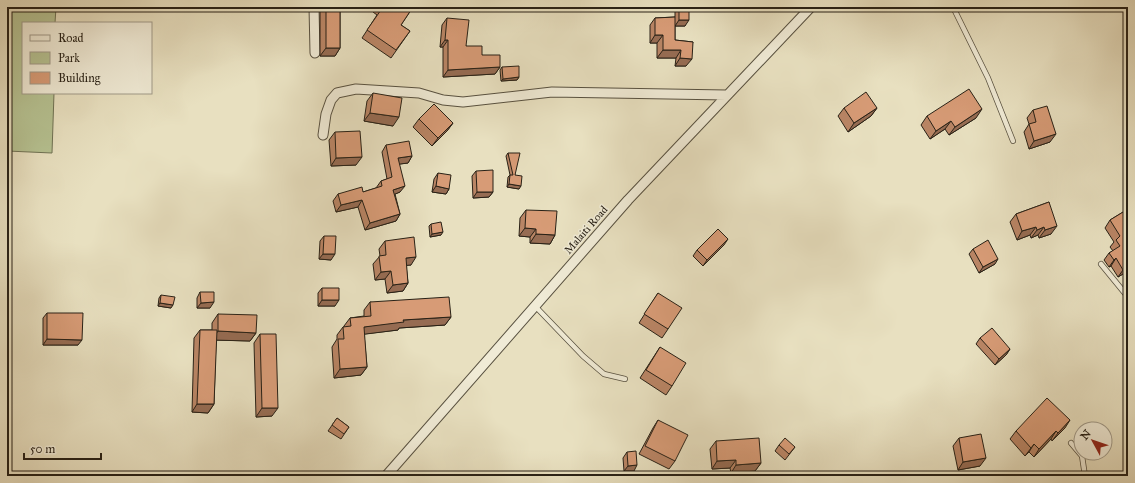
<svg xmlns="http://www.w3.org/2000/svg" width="1135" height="483" font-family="'IM FELL Great Primer',serif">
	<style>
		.green { fill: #b6c292; stroke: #6f7254 }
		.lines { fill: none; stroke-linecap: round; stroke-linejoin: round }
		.lane-casing { stroke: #585140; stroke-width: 6 }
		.street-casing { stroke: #585140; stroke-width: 11 }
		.lane { stroke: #f0ebd6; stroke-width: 4.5 }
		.street { stroke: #f0ebd6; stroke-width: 9 }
		.wall { fill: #b98565; stroke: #282116 }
		.shaded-wall { fill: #966c53; stroke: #282116 }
		.building { fill: #d79b76; stroke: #282116 }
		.labels { text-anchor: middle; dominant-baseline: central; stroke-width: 3; stroke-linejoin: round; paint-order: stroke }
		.street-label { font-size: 11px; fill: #282116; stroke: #f0ebd6 }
	</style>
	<rect width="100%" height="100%" fill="#e8e0c0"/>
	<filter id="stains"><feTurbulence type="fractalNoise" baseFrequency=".005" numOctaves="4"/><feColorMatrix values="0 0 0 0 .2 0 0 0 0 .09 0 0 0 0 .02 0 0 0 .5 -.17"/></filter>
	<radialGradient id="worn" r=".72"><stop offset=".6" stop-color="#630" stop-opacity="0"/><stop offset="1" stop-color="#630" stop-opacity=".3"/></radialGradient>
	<!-- green -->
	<path class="green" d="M7 7H56L55 23H23V93H54L52 153 7 151Z"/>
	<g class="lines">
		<defs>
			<path id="lane" d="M953 7 988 78 1013 141
				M1101 264 1128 297
				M535 306 583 356 604 374 625 379
				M1071 443 1082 456 1085 476"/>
			<path id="street" d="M314 7 315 53
				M323 135 326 114 331 100 337 93 356 89 419 93 443 100 463 102 552 92 726 95
				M386 476 628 200 811 7"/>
		</defs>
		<!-- lane casing -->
		<use href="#lane" class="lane-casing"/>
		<!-- street casing -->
		<use href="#street" class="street-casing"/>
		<!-- lane -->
		<use href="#lane" class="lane"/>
		<!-- street -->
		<use href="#street" class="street"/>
	</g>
	<!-- wall -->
	<path class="wall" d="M320 7H340V48L335 56H320Z
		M375 7H413L401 25 410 31 391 58 362 38 377 15 373 12 376 8Z
		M675 7H689L685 26H675V40L693 42 686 66H675L676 58H657V43H650V25L655 18 675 17Z
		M447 18 466 46 482 55 500 67 495 74 443 77V47H440L442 25Z
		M502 67 519 77 517 80 501 81 500 70Z
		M373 93 393 126 364 121 367 101Z
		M844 108H877L871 116 848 132 838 116Z
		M1033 110 1050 142 1029 149 1024 132 1029 124 1027 118Z
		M927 116 976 118 949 135 945 129 930 139 921 125Z
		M419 119 453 123 447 131 432 146 413 127Z
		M335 132 356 165 331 166 329 140Z
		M386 145 412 156 408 163 399 164 400 192 395 194 400 214 396 221 365 230 358 207 336 212 333 201 338 194 363 192 376 188 381 181 387 179 382 152Z
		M508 153 515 175 519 189 507 187 508 177 510 175 506 156Z
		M476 171 493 192 489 197 473 198 472 176Z
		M438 173 449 189 446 194 432 192 434 179Z
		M1049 202 1051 234 1039 238 1038 235 1031 238 1030 235 1017 240 1010 222 1016 214Z
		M1128 209V271L1118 277 1111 266 1109 267 1104 260 1109 253 1113 251 1110 247 1114 242 1105 228 1110 220Z
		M526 210 555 235 550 244 530 243V237L519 236 520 218Z
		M431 224 441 235 430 237 429 226Z
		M324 236 331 260 319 259 320 241Z
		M385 241 411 265H406L408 283 403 291 387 293 385 279 375 280 373 264 380 256 379 249Z
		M724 245 703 266 693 256 697 250Z
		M973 249 995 264 979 273 969 254Z
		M322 288 335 306H318V293Z
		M200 292 210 308H197V298Z
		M658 293 668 329 662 338 639 323Z
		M161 295 171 308 158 306 159 298Z
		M370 302 451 317 445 325 399 328 398 330 364 334 367 367 361 375 334 378 332 347 337 339V335L343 327H344V326L350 318 364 316V310Z
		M47 313 78 345H43V318Z
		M218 314 256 333 250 341 216 340 214 404 208 413 192 412 194 338 200 330H212V323Z
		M260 334 272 416 256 417 254 343Z
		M980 338 1010 349 1006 355 995 365 976 344Z
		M660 347 672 386 666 395 640 378Z
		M337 418 349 427 341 439 328 431Z
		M658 420 675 461 669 469 639 454 653 428Z
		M1065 428 1052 441 1051 439 1034 457 1029 452 1025 456 1010 439 1016 431Z
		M959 438 980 466 958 470 953 446Z
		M716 441 761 463 755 471 731 473 730 468 712 469 710 449Z
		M779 445 795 447 785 460 775 451Z
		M627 452 634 471H624L623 458Z"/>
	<!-- shaded-wall -->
	<path class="shaded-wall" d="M679 20H689L685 26H675Z
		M655 35H663L657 43H650Z
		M445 40H448L443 47H440Z
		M326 48H340L335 56H320Z
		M663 50H681L676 58H657Z
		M680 58 692 59 686 66H675Z
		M500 67 495 74 443 77 448 70Z
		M519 77 517 80 501 81 503 79Z
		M877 108 871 116 848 132 854 123Z
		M982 109 976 118 949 135 955 127Z
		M370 113 399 117 393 126 364 121Z
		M951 121 945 129 930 139 936 131Z
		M453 123 447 131 432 146 438 138Z
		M1056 134 1050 142 1029 149 1034 141Z
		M412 156 408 163 393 165 398 158Z
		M362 157 356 165 331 166 336 158Z
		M509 184 521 186 519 189 507 187Z
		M405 186 400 192 388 197 393 190Z
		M436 186 449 189 446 194 432 192Z
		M477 192H493L489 197 473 198Z
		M362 200 358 207 336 212 341 205Z
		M400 214 396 221 365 230 370 223Z
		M1057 226 1051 234 1039 238 1045 230Z
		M1036 227 1030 235 1017 240 1022 231Z
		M1044 227 1038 235 1031 238 1037 230Z
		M525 228 536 229 530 237 519 236Z
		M443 232 441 235 430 237 432 234Z
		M536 234 555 235 550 244 530 243Z
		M728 239 724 245 703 266 707 260Z
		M323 254H335L331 260 319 259Z
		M416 257 411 265 400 266 406 258Z
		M1116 258 1111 266 1109 267 1114 260Z
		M998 259 995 264 979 273 983 267Z
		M1128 267V271L1118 277 1123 270Z
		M391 271 385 279 375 280 381 272Z
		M408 283 403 291 387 293 393 285Z
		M322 300H339L335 306H318Z
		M214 302 210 308H197L201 303Z
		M160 303 173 305 171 308 158 306Z
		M451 317 445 325 399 328 398 330 358 335 364 327 403 320Z
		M218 331 256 333 250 341 212 340Z
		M47 339 82 340 78 345H43Z
		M1010 349 1006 355 995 365 999 359Z
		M367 367 361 375 334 378 340 369Z
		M197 404H214L208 413 192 412Z
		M262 408H278L272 416 256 417Z
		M1070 420 1065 428 1052 441 1058 433Z
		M1056 431 1051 439 1034 457 1039 449Z
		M1034 444 1029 452 1025 456Z
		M986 458 980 466 958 470 963 462Z
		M736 460 730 468 712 469 717 461Z
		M761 463 755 471 731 473 736 465Z
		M637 465 634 471H624L628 466Z"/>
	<!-- building -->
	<path class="building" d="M326 7H340V48H326Z
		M383 7H413L401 25 410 31 396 50 367 30Z
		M679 7H689V20H679Z
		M675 17V40L693 42 692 59 680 58 681 50H663V35H655V18Z
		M447 18 469 20 466 46H482V55H500V67L448 70V40H445Z
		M519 66V77L503 79 502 67Z
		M969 89 982 109 955 127 951 121 936 131 927 116Z
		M866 92 877 108 854 123 844 108Z
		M373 93 402 98 399 117 370 113Z
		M434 104 453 123 438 138 419 119Z
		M1047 106 1056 134 1034 141 1029 124 1036 122 1033 110Z
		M360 131 362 157 336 158 335 132Z
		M409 141 412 156 398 158 405 186 393 190 400 214 370 223 362 200 341 205 338 194 362 187 363 192 382 186 381 181 392 177 386 145Z
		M508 153H520L515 175 522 176 521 186 509 184 510 175H513Z
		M493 170V192H477L476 171Z
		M438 173 451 175 449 189 436 186Z
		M1049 202 1057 226 1045 230 1044 227 1037 230 1036 227 1022 231 1016 214Z
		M1128 209V267L1123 270 1116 258 1114 260 1109 253 1120 246 1116 240 1120 236 1110 220Z
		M526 210 557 211 555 235 536 234V229L525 228Z
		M441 222 443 232 432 234 431 224Z
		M718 229 728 239 707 260 697 250Z
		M324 236H336L335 254H323Z
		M414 237 416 257 406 258 408 283 393 285 391 271 381 272 379 256 386 255 385 241Z
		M988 240 998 259 983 267 973 249Z
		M322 288H339V300H322Z
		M200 292H214V302L201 303Z
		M658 293 682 308 668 329 644 314Z
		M161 295 175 297 173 305 160 303Z
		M449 297 451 317 403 320 404 322 364 327 367 367 340 369 338 339H344L343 327 351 326 350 318 371 316 370 302Z
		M47 313H83L82 340 47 339Z
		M218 314 257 315 256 333 218 331Z
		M992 328 1010 349 999 359 980 338Z
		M200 330H217L214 404H197Z
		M260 334H276L278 408H262Z
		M660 347 686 363 672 386 646 370Z
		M1047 398 1070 420 1058 433 1056 431 1039 449 1034 444 1031 448 1016 431Z
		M337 418 349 427 344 434 332 425Z
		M658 420 688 435 675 461 645 446Z
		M981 434 986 458 963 462 959 438Z
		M759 438 761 463 736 465V460L717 461 716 441Z
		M785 438 795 447 789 454 779 445Z
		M636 451 637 465 628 466 627 452Z
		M918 473 921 476H891Z"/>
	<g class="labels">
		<!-- street labels -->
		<g class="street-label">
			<text transform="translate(586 230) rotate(-49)">Malaiti Road</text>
		</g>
	</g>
	<!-- margin -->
	<rect width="1135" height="483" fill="none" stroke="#e8e0c0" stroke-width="24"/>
	<rect x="8" y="8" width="1119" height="467" fill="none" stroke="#282116" stroke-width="2"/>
	<rect x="12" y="12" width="1111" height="459" fill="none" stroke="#282116"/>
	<!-- legend -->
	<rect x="22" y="22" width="130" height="72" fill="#f0ebd6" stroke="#a09a89"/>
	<rect x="30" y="35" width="20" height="6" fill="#f0ebd6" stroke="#a09a89"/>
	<text x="58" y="42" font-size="12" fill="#282116">Road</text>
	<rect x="30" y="52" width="20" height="12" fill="#b6c292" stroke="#a09a89"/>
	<text x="58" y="62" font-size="12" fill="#282116">Park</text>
	<rect x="30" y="72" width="20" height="12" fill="#d79b76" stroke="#a09a89"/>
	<text x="58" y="82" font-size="12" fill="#282116">Building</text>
	<!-- north arrow -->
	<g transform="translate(1093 441) rotate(310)"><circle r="19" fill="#f0ebd6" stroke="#a09a89"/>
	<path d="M0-3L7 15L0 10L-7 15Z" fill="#8f2418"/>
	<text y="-6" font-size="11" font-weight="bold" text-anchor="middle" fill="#282116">N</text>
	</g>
	<!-- scale -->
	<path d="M24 453v6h77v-6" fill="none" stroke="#282116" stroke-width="2"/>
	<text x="30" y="453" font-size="12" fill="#282116" stroke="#f0ebd6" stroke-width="3" paint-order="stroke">50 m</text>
	<rect width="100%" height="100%" filter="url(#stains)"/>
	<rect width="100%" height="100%" fill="url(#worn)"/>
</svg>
